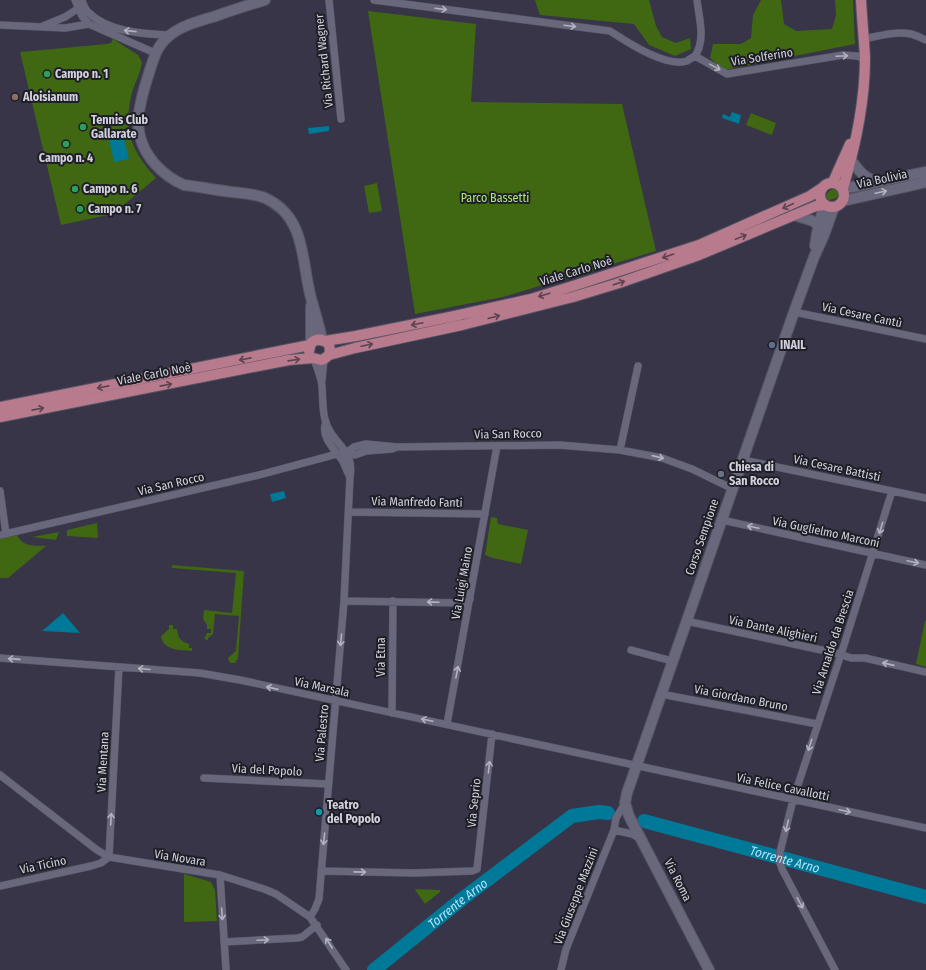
<svg xmlns="http://www.w3.org/2000/svg" width="926" height="970" font-family="'Fira Sans Condensed',sans-serif">
	<style>
		.green { fill: #406711 }
		.water { fill: #007897 }
		.lines { fill: none; stroke-linecap: round; stroke-linejoin: round }
		.river { stroke: #007897; stroke-width: 14 }
		.street-casing { stroke: #545362; stroke-width: 8 }
		.secondary-casing { stroke: #545362; stroke-width: 12 }
		.primary-casing { stroke: #545362; stroke-width: 12 }
		.street { stroke: #68677b; stroke-width: 7 }
		.secondary { stroke: #68677b; stroke-width: 10 }
		.primary { stroke: #b87b8e; stroke-width: 10 }
		.oneway { stroke: #b2b1c0 }
		.oneway2 { stroke: #5c4350 }
		.leisure-dot { fill: #2e9e5b; stroke: #1e1e26; stroke-width: 1.5 }
		.education-dot { fill: #8d6e63; stroke: #1e1e26; stroke-width: 1.5 }
		.service-dot { fill: #5c6f8a; stroke: #1e1e26; stroke-width: 1.5 }
		.worship-dot { fill: #6b7280; stroke: #1e1e26; stroke-width: 1.5 }
		.culture-dot { fill: #0f9aa8; stroke: #1e1e26; stroke-width: 1.5 }
		.labels { text-anchor: middle; dominant-baseline: central; stroke-width: 4; stroke-linejoin: round; paint-order: stroke }
		.street-label { font-size: 12px; fill: #d2d1dd; stroke: #1e1e26 }
		.poi-label { font-size: 12px; font-weight: bold; fill: #d2d1dd; stroke: #1e1e26; text-anchor: start }
		.park-label { font-size: 12px; fill: #ade776; stroke: #1e1e26 }
		.water-label { font-size: 13px; font-style: italic; fill: #aee3f9; stroke: #1e1e26 }
	</style>
	<rect width="100%" height="100%" fill="#373547"/>
	<!-- green -->
	<path class="green" d="M535 0H649L656 26 662 37 676 43 690 38 691 49 675 56 649 45 634 24 540 15Z
		M761 0H781L784 24 796 31 832 29 836 15 835 0H853L855 44 724 70 710 58 713 44H741L751 38 753 15Z
		M368 11 476 24 471 102 622 104 656 251 503 297 415 314Z
		M113 39 138 55 142 62C141 74 133 85 131 97 123 132 133 153 156 178L113 214 61 225 20 52 107 44 111 43Z
		M751 113 776 123 772 135 746 125Z
		M377 183 382 211 369 213 364 186Z
		M833 189 839 190 840 193C838 198 834 199 829 200L826 197C827 192 829 191 833 189Z
		M491 517 497 518 498 524 528 530 521 564 493 558 485 555Z
		M97 523 98 538 67 536V530Z
		M59 532 56 540 32 537Z
		M17 535C24 548 33 545 46 546L8 578H0V539Z
		M172 565 244 571 238 658 235 663H230L228 658 236 651 239 616 215 614 213 634 208 638V640L204 639 207 633H211V629H207V625L203 619 204 610 232 613 236 573 172 568Z
		M925 621H926V667L916 664Z
		M169 625H173V629H177C178 638 180 641 189 644V648H192V651C181 650 163 651 161 636L169 629Z
		M184 874 211 882 215 890 217 921 184 922Z
		M416 889 440 890V892L425 904 415 890Z"/>
	<!-- water -->
	<path class="water" d="M732 112 741 115 739 124 722 118 723 114 730 117Z
		M329 126V131L309 134 308 128Z
		M122 131 129 159 114 162 108 135Z
		M284 491 286 498 272 502 270 494Z
		M63 613 80 633 42 631Z"/>
	<g class="lines">
		<!-- river -->
		<g class="river">
			<path id="s1" d="M644 821 926 897"/>
			<path id="s2" d="M374 970 462 899 572 816 599 812 608 813"/>
		</g>
		<defs>
			<path id="street" d="M75 0 82 16 89 24 155 53
				M82 0C83 4 85 8 87 11 107 32 142 34 169 35
				M329 0 341 119
				M374 0 610 31C627 42 666 68 687 61 690 59 693 57 695 56L727 74 843 55 857 56 865 59
				M0 25 65 28 89 24
				M43 26 65 17 82 6
				M863 39C878 36 896 31 911 34 916 35 921 38 926 40
				M695 56C706 40 699 18 697 0
				M794 312 926 339
				M322 380 324 359
				M326 422C320 436 334 449 342 460 345 465 347 472 350 477
				M620 450 638 366
				M347 452 354 447 366 444 397 447 559 445 620 450 662 458 692 469 733 489
				M743 460 926 498
				M0 491 6 534
				M349 512 485 514
				M722 520 926 565
				M0 535 259 475 337 454 347 452 355 455 366 451 392 449 397 447
				M344 601 465 603 470 599
				M686 621 840 654 851 658H865L926 672
				M631 650 672 661
				M0 658 200 673 240 680 926 828
				M661 694 817 724
				M392 713 393 601
				M447 724 497 446
				M0 775 97 850 109 857 220 875 264 889 276 894 310 917 346 970
				M204 778 328 784
				M614 830 632 834 639 838
				M321 871 414 873 472 871 477 869 492 734
				M220 875 226 970
				M0 886 91 866 101 863 109 857 119 667
				M310 917 315 909 319 899 344 601 350 477C355 449 334 446 326 423 322 412 323 398 322 386 321 377 317 368 314 359
				M224 942 297 938 302 937 317 925
				M561 970 566 949 614 830 616 818 625 803
				M835 970 782 869 780 863V852L793 800 844 645 892 491"/>
			<path id="secondary" d="M265 0C249 5 232 10 216 16 200 21 182 25 169 36 156 46 153 61 148 76 138 108 130 136 155 164 164 174 172 180 184 185 200 187 216 190 232 192 244 193 254 194 265 198 307 217 301 262 311 298 315 312 319 325 322 339
				M851 160C859 171 865 179 878 182
				M843 188 852 187 926 172
				M843 201 926 182
				M794 215 813 221 819 226
				M815 246 817 233 824 205
				M311 306V343
				M709 970 629 816 625 803 627 793 794 312 814 257 824 235 834 207"/>
			<path id="primary" d="M833 182 850 144
				M820 195a12 12 0 1 1 24 0a12 12 0 1 1-24 0Z
				M843 188C855 148 865 100 865 58 864 39 862 19 861 0
				M325 341 356 336 450 317 531 299 573 286 699 245 810 196 822 188
				M309 351 311 343C317 338 323 339 329 344L330 351 329 355
				M0 407 310 345
				M0 417 289 360 313 358 321 360 324 359 329 355 355 348 462 325 573 297 619 283 699 255 816 206 824 205"/>
		</defs>
		<!-- street casing -->
		<use href="#street" class="street-casing"/>
		<!-- secondary casing -->
		<use href="#secondary" class="secondary-casing"/>
		<!-- primary casing -->
		<use href="#primary" class="primary-casing"/>
		<!-- street -->
		<use href="#street" class="street"/>
		<!-- secondary -->
		<use href="#secondary" class="secondary"/>
		<!-- primary -->
		<use href="#primary" class="primary"/>
	</g>
	<!-- one-way arrows -->
	<defs><path id="oneway-shaft" d="M-6 0H5M1.5-3L5.5 0L1.5 3" fill="none" stroke-width="1.6" stroke-linecap="round" stroke-linejoin="round"/></defs>
	<g class="oneway">
		<use href="#oneway-shaft" transform="translate(441 9) rotate(7)"/>
		<use href="#oneway-shaft" transform="translate(570 26) rotate(7)"/>
		<use href="#oneway-shaft" transform="translate(130 31) rotate(-174)"/>
		<use href="#oneway-shaft" transform="translate(842 56) rotate(-3)"/>
		<use href="#oneway-shaft" transform="translate(715 67) rotate(29)"/>
		<use href="#oneway-shaft" transform="translate(881 192) rotate(-12)"/>
		<use href="#oneway-shaft" transform="translate(658 457) rotate(13)"/>
		<use href="#oneway-shaft" transform="translate(753 527) rotate(-168)"/>
		<use href="#oneway-shaft" transform="translate(881 528) rotate(107)"/>
		<use href="#oneway-shaft" transform="translate(913 562) rotate(12)"/>
		<use href="#oneway-shaft" transform="translate(433 602) rotate(-178)"/>
		<use href="#oneway-shaft" transform="translate(341 640) rotate(95)"/>
		<use href="#oneway-shaft" transform="translate(14 659) rotate(-176)"/>
		<use href="#oneway-shaft" transform="translate(888 664) rotate(-167)"/>
		<use href="#oneway-shaft" transform="translate(144 669) rotate(-175)"/>
		<use href="#oneway-shaft" transform="translate(457 672) rotate(-79)"/>
		<use href="#oneway-shaft" transform="translate(272 688) rotate(-167)"/>
		<use href="#oneway-shaft" transform="translate(427 720) rotate(-168)"/>
		<use href="#oneway-shaft" transform="translate(810 745) rotate(107)"/>
		<use href="#oneway-shaft" transform="translate(489 767) rotate(-84)"/>
		<use href="#oneway-shaft" transform="translate(845 811) rotate(12)"/>
		<use href="#oneway-shaft" transform="translate(111 819) rotate(-87)"/>
		<use href="#oneway-shaft" transform="translate(787 826) rotate(103)"/>
		<use href="#oneway-shaft" transform="translate(324 839) rotate(96)"/>
		<use href="#oneway-shaft" transform="translate(360 872) rotate(1)"/>
		<use href="#oneway-shaft" transform="translate(800 903) rotate(62)"/>
		<use href="#oneway-shaft" transform="translate(222 914) rotate(86)"/>
		<use href="#oneway-shaft" transform="translate(263 940) rotate(-3)"/>
		<use href="#oneway-shaft" transform="translate(329 943) rotate(-123)"/>
	</g>
	<g class="oneway2">
		<use href="#oneway-shaft" transform="translate(788 206) rotate(155)"/>
		<use href="#oneway-shaft" transform="translate(741 237) rotate(-22)"/>
		<use href="#oneway-shaft" transform="translate(668 256) rotate(161)"/>
		<use href="#oneway-shaft" transform="translate(619 283) rotate(-18)"/>
		<use href="#oneway-shaft" transform="translate(544 295) rotate(163)"/>
		<use href="#oneway-shaft" transform="translate(494 317) rotate(-15)"/>
		<use href="#oneway-shaft" transform="translate(417 324) rotate(168)"/>
		<use href="#oneway-shaft" transform="translate(367 345) rotate(-12)"/>
		<use href="#oneway-shaft" transform="translate(245 359) rotate(169)"/>
		<use href="#oneway-shaft" transform="translate(294 360) rotate(-8)"/>
		<use href="#oneway-shaft" transform="translate(166 385) rotate(-11)"/>
		<use href="#oneway-shaft" transform="translate(103 387) rotate(169)"/>
		<use href="#oneway-shaft" transform="translate(38 409) rotate(-11)"/>
	</g>
	<!-- markers -->
	<g class="leisure-dot">
		<circle cx="47" cy="74" r="4"/>
		<circle cx="83" cy="127" r="4"/>
		<circle cx="66" cy="144" r="4"/>
		<circle cx="75" cy="189" r="4"/>
		<circle cx="80" cy="209" r="4"/>
	</g>
	<circle class="education-dot" cx="15" cy="97" r="4"/>
	<circle class="service-dot" cx="772" cy="345" r="4"/>
	<circle class="worship-dot" cx="721" cy="474" r="4"/>
	<circle class="culture-dot" cx="319" cy="812" r="4"/>
	<g class="labels">
		<!-- street labels -->
		<g class="street-label">
			<text transform="translate(762 57) rotate(-9)">Via Solferino</text>
			<text transform="translate(324 61) rotate(-96)">Via Richard Wagner</text>
			<text transform="translate(882 179) rotate(-12)">Via Bolivia</text>
			<text transform="translate(576 271) rotate(-17)">Viale Carlo Noè</text>
			<text transform="translate(862 315) rotate(12)">Via Cesare Cantù</text>
			<text transform="translate(154 374) rotate(-11)">Viale Carlo Noè</text>
			<text transform="translate(508 434) rotate(-1)">Via San Rocco</text>
			<text transform="translate(837 468) rotate(12)">Via Cesare Battisti</text>
			<text transform="translate(171 484) rotate(-13)">Via San Rocco</text>
			<text transform="translate(417 502) rotate(1)">Via Manfredo Fanti</text>
			<text transform="translate(826 532) rotate(12)">Via Guglielmo Marconi</text>
			<text transform="translate(702 537) rotate(-71)">Corso Sempione</text>
			<text transform="translate(462 583) rotate(-80)">Via Luigi Maino</text>
			<text transform="translate(773 629) rotate(12)">Via Dante Alighieri</text>
			<text transform="translate(833 642) rotate(-72)">Via Arnaldo da Brescia</text>
			<text transform="translate(381 657) rotate(-90)">Via Etna</text>
			<text transform="translate(322 687) rotate(12)">Via Marsala</text>
			<text transform="translate(741 698) rotate(11)">Via Giordano Bruno</text>
			<text transform="translate(322 733) rotate(-85)">Via Palestro</text>
			<text transform="translate(103 762) rotate(-87)">Via Mentana</text>
			<text transform="translate(267 770) rotate(3)">Via del Popolo</text>
			<text transform="translate(783 787) rotate(12)">Via Felice Cavallotti</text>
			<text transform="translate(474 803) rotate(-84)">Via Seprio</text>
			<text transform="translate(180 858) rotate(9)">Via Novara</text>
			<text transform="translate(43 865) rotate(-12)">Via Ticino</text>
			<text transform="translate(678 880) rotate(63)">Via Roma</text>
			<text transform="translate(576 896) rotate(-69)">Via Giuseppe Mazzini</text>
		</g>
		<!-- poi labels -->
		<g class="poi-label">
			<text x="55" y="74">Campo n. 1</text>
			<text x="23" y="97">Aloisianum</text>
			<text x="91" y="120">Tennis Club<tspan x="91" dy="14">Gallarate</tspan></text>
			<text x="66" y="158" text-anchor="middle">Campo n. 4</text>
			<text x="83" y="189">Campo n. 6</text>
			<text x="88" y="209">Campo n. 7</text>
			<text x="780" y="345">INAIL</text>
			<text x="729" y="467">Chiesa di<tspan x="729" dy="14">San Rocco</tspan></text>
			<text x="327" y="805">Teatro<tspan x="327" dy="14">del Popolo</tspan></text>
		</g>
		<!-- park labels -->
		<g class="park-label">
			<text x="495" y="198">Parco Bassetti</text>
		</g>
		<!-- water labels -->
		<g class="water-label">
			<text stroke="none"><textPath href="#s1" startOffset="146">Torrente Arno</textPath></text>
			<text stroke="none"><textPath href="#s2" startOffset="107">Torrente Arno</textPath></text>
		</g>
	</g>
</svg>
